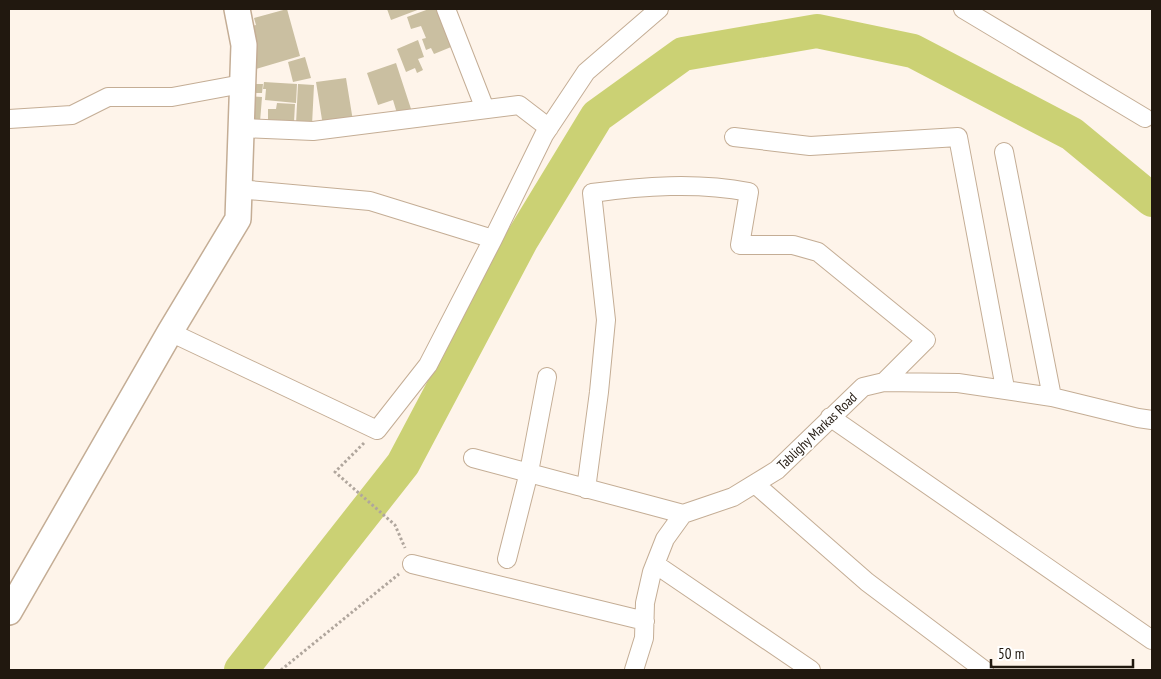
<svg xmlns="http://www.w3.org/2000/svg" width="1161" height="679" font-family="'PT Sans Narrow',sans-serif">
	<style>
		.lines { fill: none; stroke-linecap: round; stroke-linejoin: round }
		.river { stroke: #cbd174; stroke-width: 34 }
		.building { fill: #cabfa1 }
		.street-casing { stroke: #c4ad95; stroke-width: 20 }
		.secondary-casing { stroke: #c4ad95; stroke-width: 28 }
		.path { stroke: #b0a69d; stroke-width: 3; stroke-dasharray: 2.5 2.5; stroke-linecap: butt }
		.street { stroke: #fff; stroke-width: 18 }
		.secondary { stroke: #fff; stroke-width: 25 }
		.labels { text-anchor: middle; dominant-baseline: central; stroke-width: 4; stroke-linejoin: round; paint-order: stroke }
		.street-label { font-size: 14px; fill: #21180f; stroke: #fff }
	</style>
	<rect width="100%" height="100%" fill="#fef4ea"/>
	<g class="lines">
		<!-- river -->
		<path class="river" d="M241 670 403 464 521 241 597 116 683 54 817 31 913 51 1072 134 1152 200"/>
	</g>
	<!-- building -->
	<path class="building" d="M287 9 300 56 256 69 244 28 256 25 254 18Z
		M387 9H420L391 20Z
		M429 9H442L456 45 434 54 431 48 426 50 422 39 426 38 421 26 411 29 407 17Z
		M418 40 424 57 418 59 423 70 417 73 415 68 406 72 397 49Z
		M305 57 311 78 293 82 288 62Z
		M396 63 413 115 399 120 393 100 378 105 367 73Z
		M346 78 353 121 323 126 316 82Z
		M264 82 297 84 296 103 265 100 266 89H263Z
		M252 84H263L262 93H251Z
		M298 84 314 85 312 125 296 124Z
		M244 96 262 97 260 122 243 121Z
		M277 103 295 104 294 122 268 121V109H276Z"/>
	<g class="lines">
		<defs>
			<path id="street" d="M446 9 485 109
				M963 9 1145 118
				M9 119 72 115 108 97H172L242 84
				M241 128 313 131 519 105 549 128
				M734 137 810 146 958 137 1005 388
				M1004 152 1052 397
				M238 189 370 201 493 239
				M170 332 377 430 428 365 493 239 544 135 586 72 659 9
				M830 417 1152 640
				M473 458 683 514
				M755 484 867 582 984 670
				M586 489 599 392 606 320 592 193C643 186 697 182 749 192L740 245H793L818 252 926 340 884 382
				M507 559 529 472 547 377
				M412 564 645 621
				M655 564 811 670
				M634 670 644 638 645 603 652 572 665 539 683 514 733 497 777 470 863 387 884 382 958 383 1052 397 1138 418 1152 420"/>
			<path id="secondary" d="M9 612 170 332 238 219 244 45 237 9"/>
		</defs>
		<!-- street casing -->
		<use href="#street" class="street-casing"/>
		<!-- secondary casing -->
		<use href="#secondary" class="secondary-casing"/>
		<!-- path -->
		<path class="path" d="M364 443 335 472 395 525 405 548
			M281 670 399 574"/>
		<!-- street -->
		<use href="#street" class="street"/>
		<!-- secondary -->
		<use href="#secondary" class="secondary"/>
	</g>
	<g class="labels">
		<!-- street labels -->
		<g class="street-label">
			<text transform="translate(817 431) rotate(-44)">Tablighy Markas Road</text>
		</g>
	</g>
	<!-- border -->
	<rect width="1161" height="679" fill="none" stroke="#21180f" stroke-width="20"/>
	<!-- scale -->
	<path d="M991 659v8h142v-8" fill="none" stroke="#21180f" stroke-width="2.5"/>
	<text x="998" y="659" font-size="15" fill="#21180f" stroke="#ffffff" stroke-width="4" paint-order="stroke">50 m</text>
</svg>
